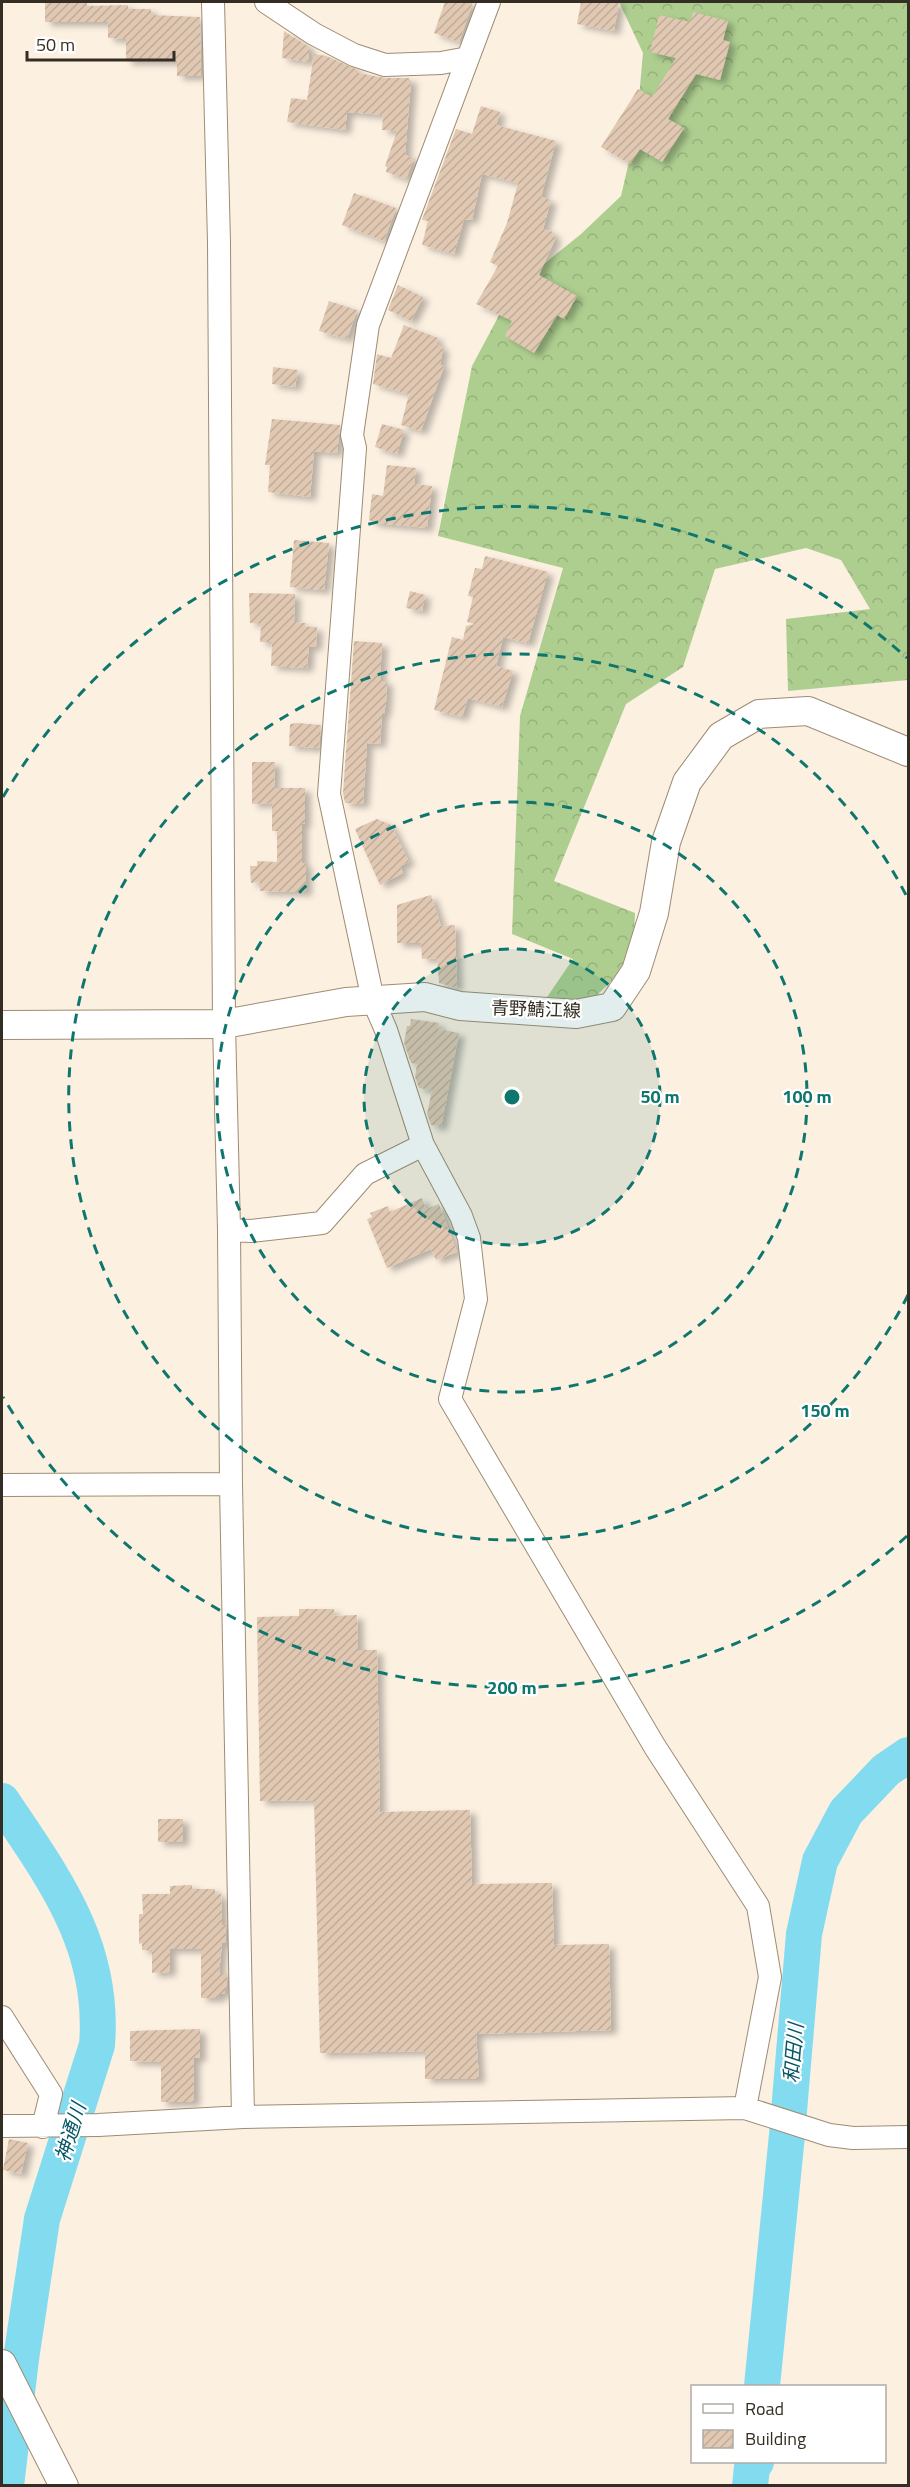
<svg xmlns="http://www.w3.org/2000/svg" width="910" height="2487" font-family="'Titillium Web','Noto Sans JP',sans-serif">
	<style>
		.forest { fill: url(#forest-crowns) }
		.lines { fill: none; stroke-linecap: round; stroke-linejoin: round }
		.river { stroke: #83dbf0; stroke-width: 36 }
		.building { fill: url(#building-hatch); filter: url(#shadow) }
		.minor-casing { stroke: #9e8c74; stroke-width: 24 }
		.major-casing { stroke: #9e8c74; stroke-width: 30 }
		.minor { stroke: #fff; stroke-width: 22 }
		.major { stroke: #fff; stroke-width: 28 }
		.ring { fill: none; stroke: #0f766e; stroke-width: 3; stroke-dasharray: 10 8 }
		.labels { text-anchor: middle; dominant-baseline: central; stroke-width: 4.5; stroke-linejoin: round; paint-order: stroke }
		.street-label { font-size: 18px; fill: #342d23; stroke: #fff }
		.water-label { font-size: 20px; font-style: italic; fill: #075665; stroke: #fff }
		.centre { fill: #0f766e; stroke: #fff; stroke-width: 3 }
		.ring-label { font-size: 18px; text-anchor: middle; font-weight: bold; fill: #0f766e; stroke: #fff; stroke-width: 4.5; stroke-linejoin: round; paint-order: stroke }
	</style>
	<defs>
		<pattern id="forest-crowns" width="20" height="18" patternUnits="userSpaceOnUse" patternTransform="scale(1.5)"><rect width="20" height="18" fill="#aece90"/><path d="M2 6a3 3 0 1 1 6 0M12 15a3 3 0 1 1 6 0" fill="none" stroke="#96b17c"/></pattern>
		<pattern id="building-hatch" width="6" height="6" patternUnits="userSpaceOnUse" patternTransform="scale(1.5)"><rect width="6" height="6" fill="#e0c8b2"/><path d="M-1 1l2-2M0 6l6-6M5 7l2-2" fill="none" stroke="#c1ac99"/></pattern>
		<filter id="shadow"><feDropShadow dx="6" dy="4" stdDeviation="3" flood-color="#0004"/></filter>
	</defs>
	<rect width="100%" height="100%" fill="#fcf0e1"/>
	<!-- forest -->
	<path class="forest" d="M619 2H908V680L788 691 786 619 870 609 841 560 806 548 715 569 683 667 626 704 554 881 635 913 633 960 593 999 545 1000 573 959 512 934 520 716 563 568 438 536 472 366 513 289 581 234 621 196 636 131 643 53Z"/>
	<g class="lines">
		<!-- river -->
		<path class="river" d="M2 1801C54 1879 105 1945 97 2045L42 2219 21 2359 6 2486
			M762 2386 787 2135 804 1934 820 1861 846 1812 886 1770 908 1755
			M750 2486 752 2467 756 2462"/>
	</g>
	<!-- building -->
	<path class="building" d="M445 2H473L459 42 434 33Z
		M581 2H619L614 31 577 24Z
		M45 3H87V6L128 5V9H151V15L200 17 201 76H177V61H126V39L108 38V22H45Z
		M693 12 728 21 723 40 730 42 720 80 696 74 668 119 684 128 662 162 640 149 630 164 601 147 638 89 652 97 676 58 650 52 659 15 690 22Z
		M284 31 309 47V62L282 58Z
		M314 54 326 56 358 70V73L385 78H409L411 81 405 155 414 158 406 179 386 172 387 167 385 166 397 131 382 130 383 115 347 112 345 130 287 122 291 98 307 100Z
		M481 106 500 112 496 125 556 141 541 197 551 200 543 229 553 232 552 236 556 237 539 275 577 296 564 319 557 315 534 353 505 336 512 321 476 304 498 266 490 262 507 223 518 183 482 174 472 220 464 219 454 254 422 245 428 221 422 220 423 217 456 129 472 134Z
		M354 193 396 208 384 241 342 225Z
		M398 285 423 297 411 321 388 310Z
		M329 301 357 310 347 339 319 331Z
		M404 325 438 338 436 344 443 348 440 365 444 366 421 431 401 425 409 394 373 384 377 354 391 358Z
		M273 367 298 370 295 387 272 384Z
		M272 419 340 425 337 453 314 451 310 497 268 492 270 465H265Z
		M382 424 404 430 397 454 375 447Z
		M387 465 416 468 414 484 432 486 427 528 376 523 369 520 372 494 383 496Z
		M294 540 329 543 324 590 290 587Z
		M485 556 548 572 528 643 503 637 496 666 513 671 502 707 468 698 462 717 434 710 452 637 463 640 466 626 475 624 467 622 473 597 468 596 475 568 482 569Z
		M410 591 425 595 422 611 406 608Z
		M249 593 295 594 294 622 306 623 305 627H317L316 647 309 646 307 668 271 666 272 642H260L261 623H250Z
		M354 641 382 643 380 681H387L386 702 384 714H382L380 744 367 743 363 804 345 803 343 793Z
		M297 723 321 725 319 748 289 746 290 724Z
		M252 762H275L274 788H305V824L302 823V863H306V892L260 891V882L251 883 250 866H257V861L277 862V831H272V803L252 804Z
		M377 819 391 825 409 862 400 866 403 873 380 885 355 829Z
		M431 895 441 926 455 925 457 988 439 983 437 958 422 959 421 943H397V905Z
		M411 1019 439 1023 438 1029 459 1033 441 1127 431 1125 427 1114 432 1090 419 1088 415 1077 417 1064 411 1063 404 1043 407 1026H410Z
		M422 1198 426 1209 439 1204 457 1252 436 1260 431 1249 387 1268 367 1219 372 1217 370 1213 388 1206 390 1212Z
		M299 1609H334V1616L357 1615 358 1650H377L380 1812 470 1810 472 1884 552 1883 554 1945 609 1944 611 2030 476 2034 479 2079H425V2051L320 2053 314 1800 260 1801 257 1617 299 1616Z
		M158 1819H183V1842H158Z
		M192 1885V1889H215V1895L221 1894 222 1925H226V1943H222L219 1973H227V1989H225V1994H219V1998H201V1949H170V1972L152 1973V1950H142V1943L139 1944V1914H143L142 1894H170V1886Z
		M200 2029V2058H194V2102H161V2062L130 2061V2031Z
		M9 2139 28 2143 21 2174 3 2170Z"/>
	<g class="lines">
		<defs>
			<path id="minor" d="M213 2 219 243 224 1024 229 1230 231 1484 243 2117
				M266 2 314 34 354 55 385 65 441 63 468 58
				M489 2 368 325 352 435 355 448 329 794 373 1000 386 1030 423 1145 461 1216 469 1238 476 1299 450 1399 655 1747 758 1906 770 1977 745 2108
				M229 1230 251 1231 322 1223 365 1174 423 1145
				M2 1485 231 1484
				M2 2017 51 2094 43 2127
				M2 2126 98 2125 243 2117 745 2108 829 2135 853 2138 908 2137"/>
			<path id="major" d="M2 1025 224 1024 346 1002 425 997 460 1006 576 1014 612 1007 636 971 654 913 666 842 687 782 721 736 759 714 808 711 908 752
				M2 2364 64 2486"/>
		</defs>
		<!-- minor casing -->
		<use href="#minor" class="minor-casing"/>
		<!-- major casing -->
		<use href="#major" class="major-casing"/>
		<!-- minor -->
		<use href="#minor" class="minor"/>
		<!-- major -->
		<use href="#major" class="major"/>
	</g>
	<!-- distance rings -->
	<circle cx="512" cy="1097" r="148" fill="#0f766e" fill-opacity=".12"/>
	<g class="ring">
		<circle cx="512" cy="1097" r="148"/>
		<circle cx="512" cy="1097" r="295"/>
		<path d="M908 1295A443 443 0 1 1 908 899"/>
		<path d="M907 1536A591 591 0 0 1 3 1397M3 797A591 591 0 0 1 907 658"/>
	</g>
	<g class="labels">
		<!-- street labels -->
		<g class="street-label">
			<text transform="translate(536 1009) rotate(2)">青野鯖江線</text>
		</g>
		<!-- water labels -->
		<g class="water-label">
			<text transform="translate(793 2053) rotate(-85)">和田川</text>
			<text transform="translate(70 2132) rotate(-73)">神通川</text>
		</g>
	</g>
	<circle cx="512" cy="1097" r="9" class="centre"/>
	<g class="ring-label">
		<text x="660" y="1103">50 m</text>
		<text x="807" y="1103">100 m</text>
		<text x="825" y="1417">150 m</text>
		<text x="512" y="1694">200 m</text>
	</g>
	<!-- border -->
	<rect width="910" height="2487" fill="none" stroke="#342d23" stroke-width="6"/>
	<!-- legend -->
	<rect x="691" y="2385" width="195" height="78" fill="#ffffff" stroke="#aeaba7" stroke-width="1.5"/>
	<rect x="703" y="2404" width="30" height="9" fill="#ffffff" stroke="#aeaba7" stroke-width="1.5"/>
	<text x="745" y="2415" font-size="18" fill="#342d23">Road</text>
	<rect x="703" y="2430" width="30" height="18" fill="url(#building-hatch)" stroke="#aeaba7" stroke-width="1.5"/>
	<text x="745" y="2445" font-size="18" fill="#342d23">Building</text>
	<!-- scale -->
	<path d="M27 51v9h147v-9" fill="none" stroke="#342d23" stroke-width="3"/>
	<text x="36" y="51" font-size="18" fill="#342d23" stroke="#ffffff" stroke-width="4.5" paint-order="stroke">50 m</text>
</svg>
